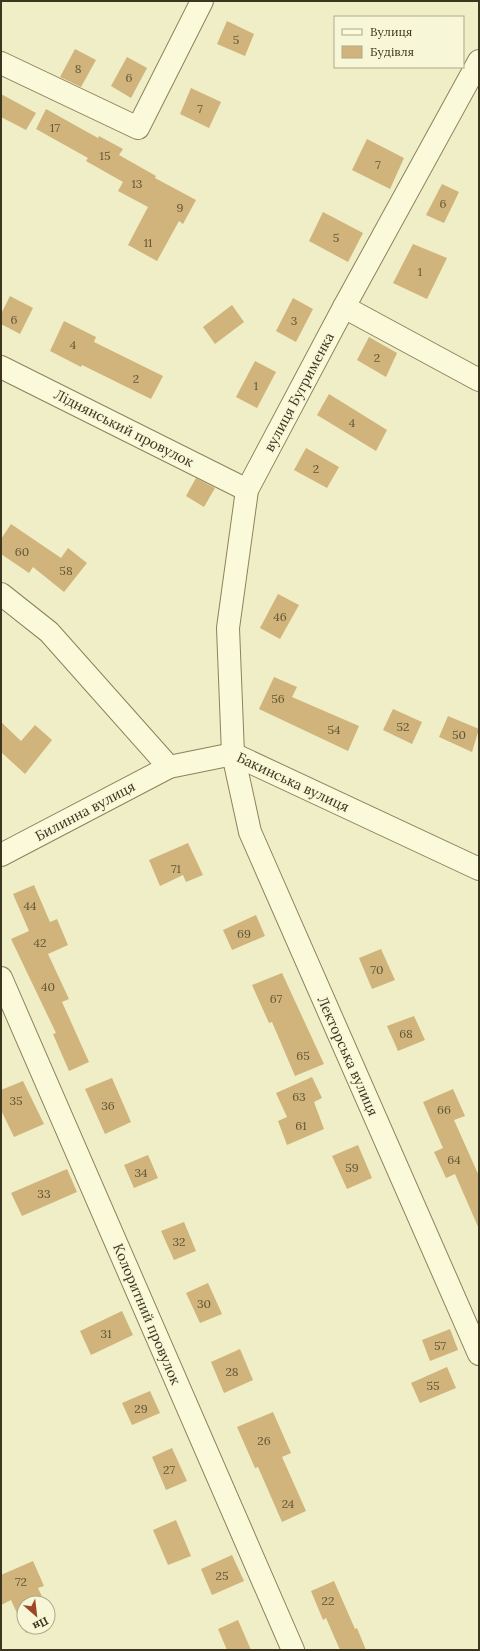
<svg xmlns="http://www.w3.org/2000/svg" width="480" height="1651" font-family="Lora,serif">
<rect width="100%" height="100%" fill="#f0eec6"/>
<g fill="#d0b47b">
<path d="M227 21 254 34 245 56 217 44Z"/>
<path d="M75 49 96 60 81 87 60 77Z"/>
<path d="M127 57 147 68 131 98 111 86Z"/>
<path d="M191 88 221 102 209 128 180 114Z"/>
<path d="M1 94 36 113 26 130 1 117Z"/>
<path d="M46 109 98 138 99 136 123 149 119 155 156 176 155 178 196 200 183 224 179 221 157 261 128 245 148 207 118 191 123 182 86 161 88 158 36 129Z"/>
<path d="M367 139 404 158 390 189 352 170Z"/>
<path d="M442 184 459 192 444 223 426 215Z"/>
<path d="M323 212 363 233 348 262 309 241Z"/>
<path d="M413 244 447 258 427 299 393 283Z"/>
<path d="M10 296 33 308 20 334 1 324V314Z"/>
<path d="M293 298 313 309 296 342 276 331Z"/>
<path d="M232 305 244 322 215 344 203 327Z"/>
<path d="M64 321 96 337 94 342 163 376 151 399 82 365 81 367 50 351Z"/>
<path d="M369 337 397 353 386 377 357 360Z"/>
<path d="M255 361 276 372 257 408 236 397Z"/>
<path d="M329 394 387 430 376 451 317 415Z"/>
<path d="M306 448 339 467 327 488 294 470Z"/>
<path d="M196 478 215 488 204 507 186 496Z"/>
<path d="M11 524 61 558 68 548 87 563 64 592 33 567 29 573 1 554V539Z"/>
<path d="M278 594 299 605 280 639 260 628Z"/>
<path d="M274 677 297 687 292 697 359 726 348 751 259 709Z"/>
<path d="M393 709 422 722 412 744 383 730Z"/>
<path d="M448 716 479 729 472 752 439 737Z"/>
<path d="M1 722 21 741 35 725 52 740 25 774 1 752Z"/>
<path d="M188 843 203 875 186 882 183 875 160 886 149 860Z"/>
<path d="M34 885 50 922 57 919 68 945 48 954 69 999 62 1002 89 1062 69 1071 53 1034 56 1033 11 939 29 931 13 894Z"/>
<path d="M256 915 265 936 232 950 223 930Z"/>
<path d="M381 949 395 980 372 989 359 958Z"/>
<path d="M282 973 324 1064 295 1076 272 1022 269 1023 252 985Z"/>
<path d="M414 1016 425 1040 398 1051 387 1026Z"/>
<path d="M312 1077 322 1098 314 1102 324 1129 287 1145 278 1121 287 1117 276 1093Z"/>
<path d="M112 1078 131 1122 105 1134 85 1089Z"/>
<path d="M23 1081 44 1124 14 1137 1 1110V1090Z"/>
<path d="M453 1089 465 1116 454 1120 479 1176V1229L455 1174 446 1178 434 1152 443 1148 423 1102Z"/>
<path d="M358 1145 372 1178 347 1189 332 1156Z"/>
<path d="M148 1155 158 1178 134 1188 124 1165Z"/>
<path d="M67 1169 77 1192 22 1216 11 1193Z"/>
<path d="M184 1222 196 1251 174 1260 161 1231Z"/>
<path d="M208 1283 222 1314 200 1323 186 1293Z"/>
<path d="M122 1311 133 1335 91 1355 80 1331Z"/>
<path d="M450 1329 458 1350 430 1361 422 1340Z"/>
<path d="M240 1349 253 1380 224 1393 211 1362Z"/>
<path d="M447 1367 456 1388 420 1403 411 1383Z"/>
<path d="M150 1391 160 1413 132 1425 122 1403Z"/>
<path d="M273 1412 291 1453 282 1457 306 1511 282 1522 258 1467 255 1468 237 1427Z"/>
<path d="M172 1448 187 1481 166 1490 152 1457Z"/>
<path d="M176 1520 191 1556 168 1565 153 1530Z"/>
<path d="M232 1555 244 1581 212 1595 201 1569Z"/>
<path d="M33 1561 44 1586 38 1588 45 1603H24V1627H40L26 1633 11 1600 1 1605V1575Z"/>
<path d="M334 1581 355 1629 357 1628 366 1650H340L326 1618 323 1620 311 1591Z"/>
<path d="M238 1620 251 1650H227L218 1629Z"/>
</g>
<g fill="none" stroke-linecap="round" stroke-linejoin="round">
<g stroke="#8d825b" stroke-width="24">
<g id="minor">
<path d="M479 61 344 307 247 490 228 628 233 754 250 832 479 1354"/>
<path d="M1 63 138 128 202 1"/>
<path d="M344 307 479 380"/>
<path d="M1 367 247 490"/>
<path d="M1 594 49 632 169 767 233 754 479 869"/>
<path d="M1 855 169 767"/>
<path d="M1 978 293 1650"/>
</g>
</g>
<use href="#minor" stroke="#faf9da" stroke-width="22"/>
</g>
<g text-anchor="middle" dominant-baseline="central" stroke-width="3" stroke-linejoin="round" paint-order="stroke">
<g font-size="12" fill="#615536">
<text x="236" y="39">5</text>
<text x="78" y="68">8</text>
<text x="129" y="77">6</text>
<text x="200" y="108">7</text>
<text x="55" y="127">17</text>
<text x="105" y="155">15</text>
<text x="378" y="164">7</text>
<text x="137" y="183">13</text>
<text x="443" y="203">6</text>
<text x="180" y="207">9</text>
<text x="336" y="237">5</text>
<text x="148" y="242">11</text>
<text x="420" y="271">1</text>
<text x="14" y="319">6</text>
<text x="294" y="320">3</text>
<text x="73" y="344">4</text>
<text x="377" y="357">2</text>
<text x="136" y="378">2</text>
<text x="256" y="385">1</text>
<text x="352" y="422">4</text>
<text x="316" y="468">2</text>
<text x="22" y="551">60</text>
<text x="66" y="570">58</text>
<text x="280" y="616">46</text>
<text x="278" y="698">56</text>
<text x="403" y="726">52</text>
<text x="334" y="729">54</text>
<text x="459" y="734">50</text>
<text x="176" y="868">71</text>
<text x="30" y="905">44</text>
<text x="244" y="933">69</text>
<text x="40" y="942">42</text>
<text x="377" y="969">70</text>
<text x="48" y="986">40</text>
<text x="276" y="998">67</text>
<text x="406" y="1033">68</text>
<text x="303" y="1055">65</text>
<text x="299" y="1096">63</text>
<text x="16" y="1100">35</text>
<text x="108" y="1105">36</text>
<text x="444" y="1109">66</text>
<text x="301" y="1125">61</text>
<text x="454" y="1159">64</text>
<text x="352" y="1167">59</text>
<text x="141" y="1172">34</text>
<text x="44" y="1193">33</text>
<text x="179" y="1241">32</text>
<text x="204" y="1303">30</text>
<text x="106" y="1333">31</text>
<text x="440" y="1345">57</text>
<text x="232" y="1371">28</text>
<text x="433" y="1385">55</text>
<text x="141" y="1408">29</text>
<text x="264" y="1440">26</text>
<text x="169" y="1469">27</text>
<text x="288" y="1503">24</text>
<text x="222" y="1575">25</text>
<text x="21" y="1581">72</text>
<text x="328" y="1600">22</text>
</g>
<g font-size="14" fill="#3c351f" stroke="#f7f6d6">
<text transform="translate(299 392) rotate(-62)">вулиця Бугрименка</text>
<text transform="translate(124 428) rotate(27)">Ліднянський провулок</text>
<text transform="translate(293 782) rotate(25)">Бакинська вулиця</text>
<text transform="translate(85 811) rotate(-28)">Билинна вулиця</text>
<text transform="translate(348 1056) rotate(66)">Лекторська вулиця</text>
<text transform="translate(147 1314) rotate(67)">Колоритний провулок</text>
</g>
</g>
<rect width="480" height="1651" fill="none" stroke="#3c351f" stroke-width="4"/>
<rect x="334" y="16" width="130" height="52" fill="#f7f6d6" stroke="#aca98d"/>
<rect x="342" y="29" width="20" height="6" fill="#faf9da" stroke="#aca98d"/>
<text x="370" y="36" font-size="12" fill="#3c351f">Вулиця</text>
<rect x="342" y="46" width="20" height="12" fill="#d0b47b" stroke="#aca98d"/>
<text x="370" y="56" font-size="12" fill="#3c351f">Будівля</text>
<g transform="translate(36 1615) rotate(152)"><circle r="19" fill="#f7f6d6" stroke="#aca98d"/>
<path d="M0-3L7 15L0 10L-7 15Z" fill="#9e4628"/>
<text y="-6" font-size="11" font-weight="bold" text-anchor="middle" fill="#3c351f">Пн</text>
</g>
</svg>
